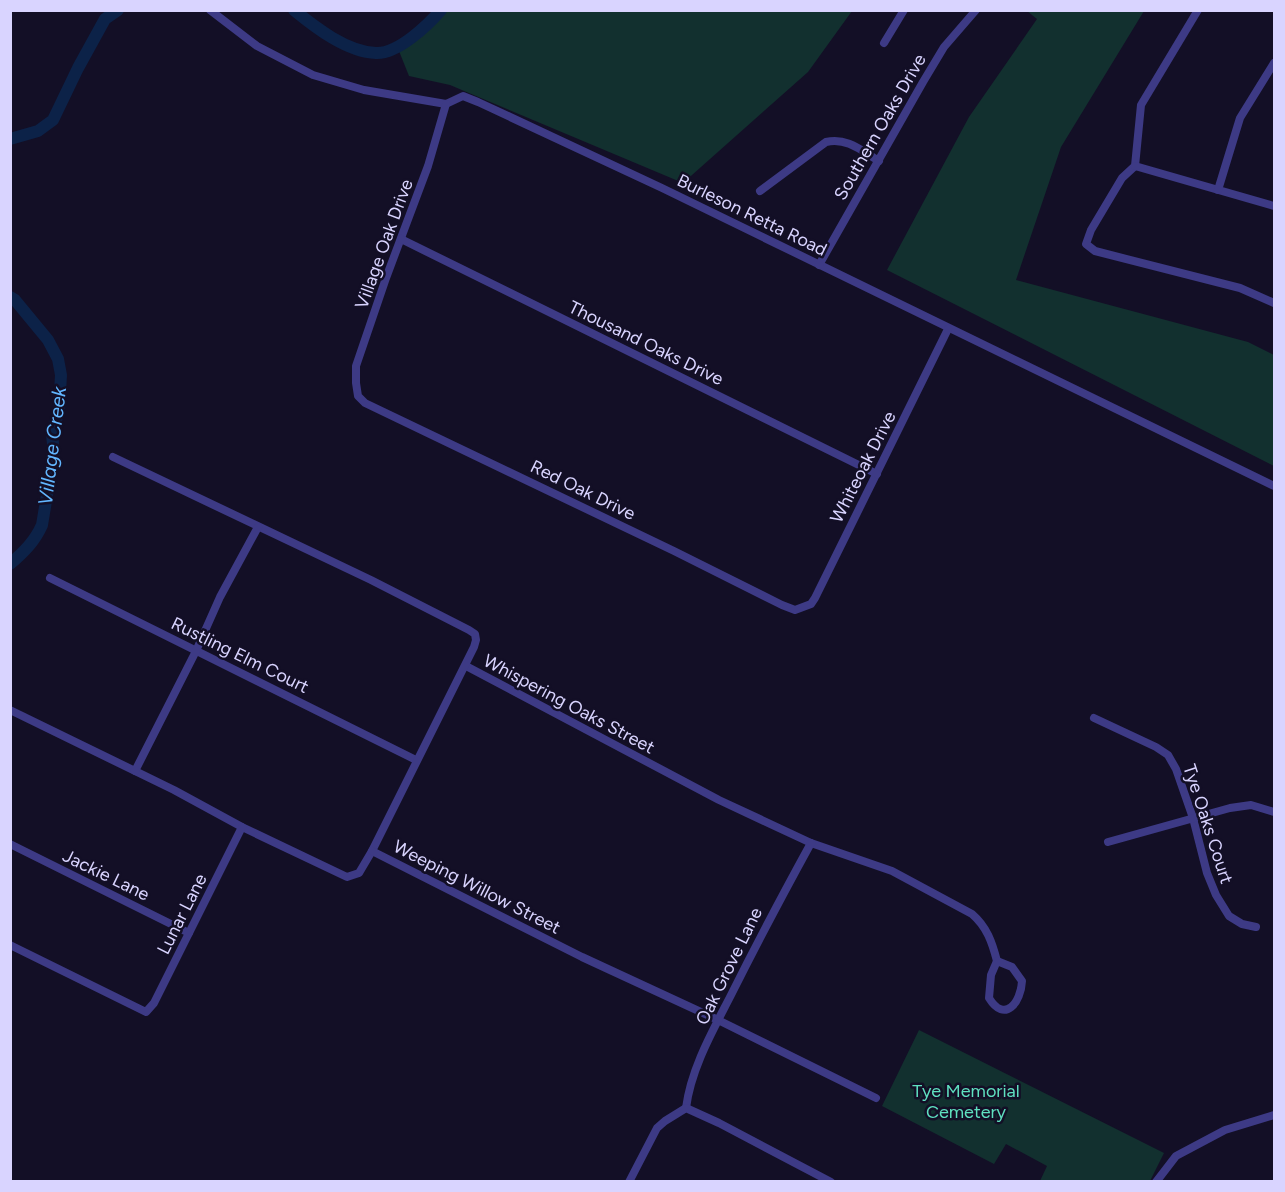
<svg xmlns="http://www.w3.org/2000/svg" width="1285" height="1192" font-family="Figtree,sans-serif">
<rect width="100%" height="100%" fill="#130f26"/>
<g fill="#12302f">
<path d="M441 11V10L852 11 808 72 683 183 450 85 409 76 397 46 424 29Z"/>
<path d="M1027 11H1144L1061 147 1016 280 1248 342 1274 355V466L887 270 969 117 1037 19Z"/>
<path d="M919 1030 1164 1153 1150 1181H1040L1047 1166 1006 1144 994 1164 882 1106Z"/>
</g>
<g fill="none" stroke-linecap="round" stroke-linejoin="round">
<g stroke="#0c2248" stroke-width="12">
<path d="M294 10C316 28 347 52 376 53 398 54 428 25 441 10"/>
<path d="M10 139 38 131 53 120 78 68 105 19 118 10"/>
<path d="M10 297 15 300 48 340 58 359 61 375 59 410 52 434 54 453 42 525C35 541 24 552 10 564"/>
</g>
<g stroke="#3d3a85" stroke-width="8">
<path d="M210 10 257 46 313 75 364 90 446 104 463 96 478 102 662 188 1274 486"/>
<path d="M1198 10 1141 105 1135 166 1122 178 1091 230 1086 244 1095 251 1240 288 1274 303"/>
<path d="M884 43 904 10"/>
<path d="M446 104 428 166 386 278 356 366V383L358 396 365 403 674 551 782 605 795 610 811 604 815 598 948 329"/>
<path d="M1135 166 1274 206"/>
<path d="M1218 190 1240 118 1274 63"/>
<path d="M760 191 826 142C847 137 862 151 879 161"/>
<path d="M401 239 877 474"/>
<path d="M819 265 923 82 944 47 976 10"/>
<path d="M50 578 416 760"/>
<path d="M466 666 719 800 811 843 892 871 972 914C987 927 992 942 997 961"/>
<path d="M10 710 174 790 242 827 347 877 359 873 372 851 474 647 476 640 475 634 469 630 371 580 113 457"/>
<path d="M1094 718 1156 747 1168 755 1176 769 1193 818 1207 873 1216 895 1229 916 1242 924 1256 927"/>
<path d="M135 771 196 651 220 597 258 527"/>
<path d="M1108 842 1230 808 1251 805 1274 812"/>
<path d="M10 844 189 933"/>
<path d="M372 851 582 957 718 1020 876 1098"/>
<path d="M10 945 146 1012 154 1003 242 827"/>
<path d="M997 961 1012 967 1022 981C1021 1002 1005 1024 989 998L991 975Z"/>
<path d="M686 1108C691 1069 712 1032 730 997 756 945 783 894 811 843"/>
<path d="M629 1182 657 1128 665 1121 686 1108 719 1123 831 1182"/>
<path d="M1156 1182 1176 1156 1225 1130 1274 1115"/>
</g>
</g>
<g text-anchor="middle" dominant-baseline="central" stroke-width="5" stroke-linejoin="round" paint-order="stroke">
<g font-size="18" fill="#d9d4ff" stroke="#130f26">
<text transform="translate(880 127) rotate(-60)">Southern Oaks Drive</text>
<text transform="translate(752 215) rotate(26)">Burleson Retta Road</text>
<text transform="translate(384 244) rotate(-70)">Village Oak Drive</text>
<text transform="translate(646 343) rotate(26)">Thousand Oaks Drive</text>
<text transform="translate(863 467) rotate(-63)">Whiteoak Drive</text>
<text transform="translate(583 490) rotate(26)">Red Oak Drive</text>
<text transform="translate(240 655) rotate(26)">Rustling Elm Court</text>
<text transform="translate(569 704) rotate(28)">Whispering Oaks Street</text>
<text transform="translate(1208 824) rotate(72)">Tye Oaks Court</text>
<text transform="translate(106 875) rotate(26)">Jackie Lane</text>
<text transform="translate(477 887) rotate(27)">Weeping Willow Street</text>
<text transform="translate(182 914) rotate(-63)">Lunar Lane</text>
<text transform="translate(729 966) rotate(-64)">Oak Grove Lane</text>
</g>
<g font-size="18" fill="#5fe0c0" stroke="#130f26">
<text x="966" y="1091">Tye Memorial<tspan x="966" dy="21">Cemetery</tspan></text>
</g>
<g font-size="20" font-style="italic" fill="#62b6ff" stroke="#130f26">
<text transform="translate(52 446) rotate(-83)">Village Creek</text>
</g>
</g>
<rect width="1285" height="1192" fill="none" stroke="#d9d4ff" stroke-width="24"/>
</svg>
